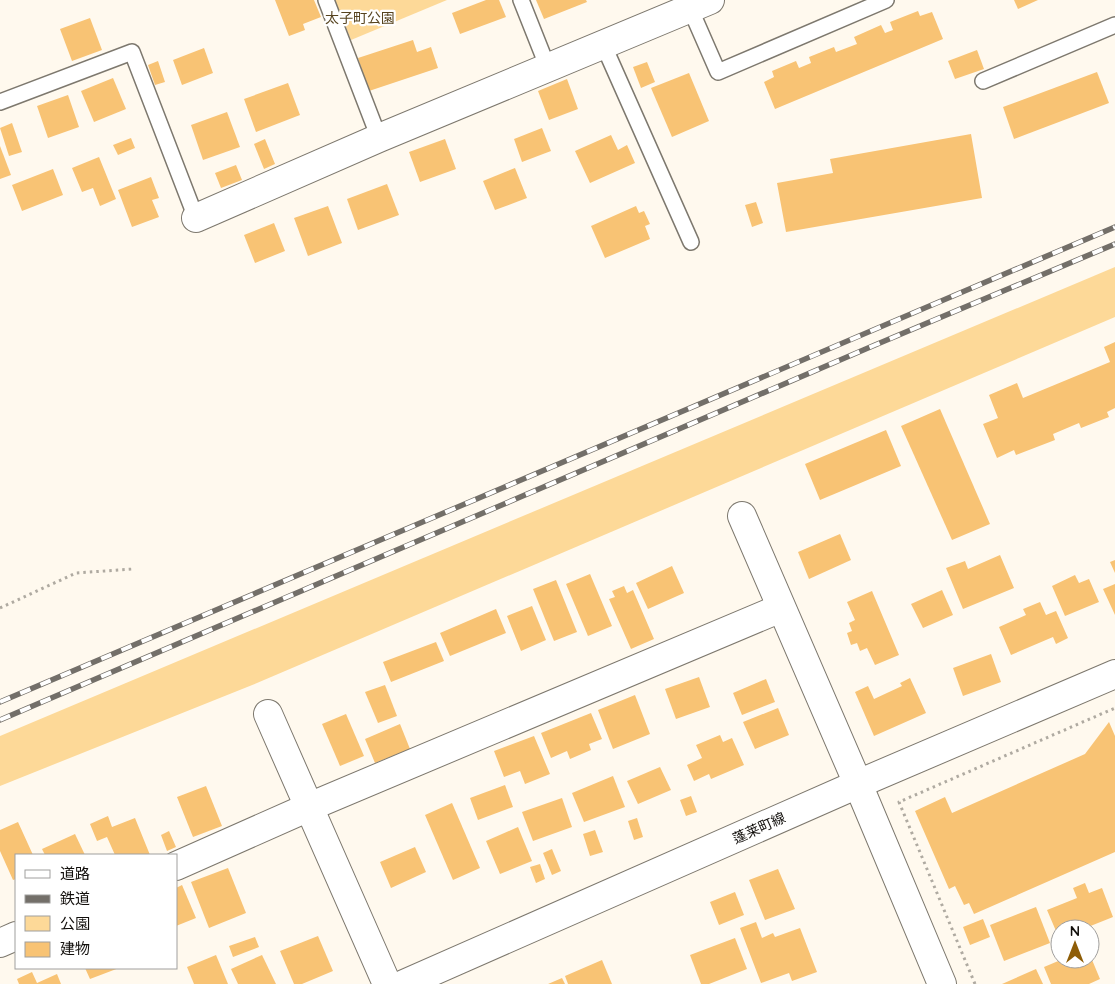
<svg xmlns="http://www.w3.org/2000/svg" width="1115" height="984" font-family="Quicksand,'Noto Sans JP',sans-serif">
<rect width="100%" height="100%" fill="#fff9ee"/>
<g fill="#fdd998">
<path d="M335 0H447L351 40Z"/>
<path d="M1115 267V317L257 683 0 786V736Z"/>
</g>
<g fill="#f8c374">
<path d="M275 0H314L321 17 303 24 305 30 289 36Z"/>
<path d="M486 0H499L506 17 460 34 452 13Z"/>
<path d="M536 0H586L587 2 544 19Z"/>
<path d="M1014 0H1038L1018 9Z"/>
<path d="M918 11 920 16 932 12 943 39 775 109 764 82 774 77 772 71 796 61 799 68 811 63 809 57 834 47 836 52 857 44 854 37 881 25 885 33 893 30 890 22Z"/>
<path d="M90 18 102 50 72 61 60 29Z"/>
<path d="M413 40 417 52 431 47 438 68 369 91 358 58Z"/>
<path d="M204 48 213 73 182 85 173 60Z"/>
<path d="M977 50 984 69 955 79 948 61Z"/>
<path d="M158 61 165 82 155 85 148 65Z"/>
<path d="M647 62 655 82 641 88 633 67Z"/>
<path d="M1097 72 1109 103 1014 139 1003 107Z"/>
<path d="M689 73 709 121 672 137 651 88Z"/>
<path d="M113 78 126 109 94 122 81 91Z"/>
<path d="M567 79 578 109 549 120 538 91Z"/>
<path d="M288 83 300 115 256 132 244 99Z"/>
<path d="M68 95 79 127 48 138 37 106Z"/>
<path d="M227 112 240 147 203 160 191 125Z"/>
<path d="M12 123 22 152 9 156 0 128Z"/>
<path d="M542 128 551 151 522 162 514 139Z"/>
<path d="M971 134 982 198 786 232 777 183 833 173 830 159Z"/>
<path d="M611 135 618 150 627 145 635 163 590 183 575 151Z"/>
<path d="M131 138 135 148 118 155 113 145Z"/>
<path d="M265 139 275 164 264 169 254 144Z"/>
<path d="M445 139 456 169 420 182 409 152Z"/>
<path d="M0 146 11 175 0 179Z"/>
<path d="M99 157 116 199 100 206 93 188 82 192 72 168Z"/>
<path d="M236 165 242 180 221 188 215 173Z"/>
<path d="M515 168 527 198 495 210 483 181Z"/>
<path d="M53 169 63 195 22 211 12 185Z"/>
<path d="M151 177 159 198 152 200 159 217 132 227 118 190Z"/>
<path d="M387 184 399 215 358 230 347 199Z"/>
<path d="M756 202 763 223 752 227 745 205Z"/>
<path d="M328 206 342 243 308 256 294 218Z"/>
<path d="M636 206 639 213 644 211 650 224 645 226 650 239 605 258 591 226Z"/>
<path d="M274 223 285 251 255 263 244 235Z"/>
<path d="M1115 342V408L1107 412 1109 417 1081 428 1079 423 1053 434 1055 440 1016 455 1014 450 997 458 983 424 998 418 989 395 1017 383 1023 398 1110 362 1104 347Z"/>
<path d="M940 409 990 524 952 540 901 426Z"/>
<path d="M886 430 901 466 820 500 805 464Z"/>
<path d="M840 534 851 560 809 579 798 552Z"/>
<path d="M1000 555 1014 588 963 609 946 568 965 561 968 569Z"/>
<path d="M1115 560V573L1110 562Z"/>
<path d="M672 566 684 593 648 609 636 583Z"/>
<path d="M590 574 612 626 588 636 566 584Z"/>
<path d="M1075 575 1079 583 1089 579 1099 602 1065 616 1052 586Z"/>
<path d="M556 580 577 632 554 641 533 589Z"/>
<path d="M1115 584V615L1103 589Z"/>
<path d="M624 586 627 593 633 590 654 639 631 649 609 599 615 597 612 591Z"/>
<path d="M942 590 953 615 923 628 911 604Z"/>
<path d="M872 591 899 655 875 665 867 648 860 651 857 643 851 645 847 633 852 631 849 623 855 620 847 602Z"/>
<path d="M1040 602 1046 615 1056 611 1068 638 1056 644 1053 637 1011 655 999 627 1026 615 1023 609Z"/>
<path d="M532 606 546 640 521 651 507 616Z"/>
<path d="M496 609 506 633 450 656 440 633Z"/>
<path d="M436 642 444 661 391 682 383 662Z"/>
<path d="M991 654 1001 682 963 696 953 668Z"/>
<path d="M699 677 710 707 676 719 665 689Z"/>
<path d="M910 678 926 713 874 736 855 692 868 686 874 699 902 686 900 683Z"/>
<path d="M766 679 775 702 742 715 733 693Z"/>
<path d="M385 685 397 716 378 723 365 692Z"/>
<path d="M635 695 650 734 613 749 598 710Z"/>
<path d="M778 708 789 735 755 749 743 722Z"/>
<path d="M591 713 602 739 589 744 591 750 570 759 567 751 551 758 541 733Z"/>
<path d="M346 714 364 756 340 766 322 724Z"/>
<path d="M1109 722 1115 736V852L974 914 969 903 964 905 955 886 949 889 915 811 945 797 952 813 1085 754Z"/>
<path d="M400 724 410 749 375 763 365 739Z"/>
<path d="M720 735 723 742 732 738 744 765 711 779 709 774 694 781 687 765 702 758 696 745Z"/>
<path d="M534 736 550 774 525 784 520 771 504 777 494 751Z"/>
<path d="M660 767 671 790 638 804 627 781Z"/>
<path d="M613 776 625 807 584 822 572 793Z"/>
<path d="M505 785 513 807 478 820 470 798Z"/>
<path d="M206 786 222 826 193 837 177 797Z"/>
<path d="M691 796 697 812 686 816 680 800Z"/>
<path d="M562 798 572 827 533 841 522 812Z"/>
<path d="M452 803 480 868 453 880 425 815Z"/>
<path d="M108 816 112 827 135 818 150 855H115L107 837 97 841 90 824Z"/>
<path d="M637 818 643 837 634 840 628 821Z"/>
<path d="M18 822 33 855H16V879L13 880 0 851V830Z"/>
<path d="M518 827 532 861 500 874 486 841Z"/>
<path d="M595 830 603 852 590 856 583 834Z"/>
<path d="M169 831 176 847 167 851 161 835Z"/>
<path d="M75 834 85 855H45L42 849Z"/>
<path d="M415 847 426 872 391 888 380 862Z"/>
<path d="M552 849 561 871 552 875 543 853Z"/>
<path d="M540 864 545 879 536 883 530 867Z"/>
<path d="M228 868 246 913 209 928 191 882Z"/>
<path d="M778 869 795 909 765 920 749 880Z"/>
<path d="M1085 883 1089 893 1102 888 1113 917 1083 929H1060V938H1059L1047 910 1077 898 1073 888Z"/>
<path d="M182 885 196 918 176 926V888Z"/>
<path d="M735 892 744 915 719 925 710 902Z"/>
<path d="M1036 907 1050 943 1004 961 990 925Z"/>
<path d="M983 919 990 937 970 945 963 927Z"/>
<path d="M756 922 762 938 773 933 775 937 800 928 817 972 792 981 789 973 761 983 740 928Z"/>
<path d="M318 936 333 971 302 984H294L280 951Z"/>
<path d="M255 937 259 947 233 957 229 946Z"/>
<path d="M735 938 747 969 709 984H701L690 955Z"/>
<path d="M216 955 228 984H194L187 967Z"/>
<path d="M262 955 276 984H238L231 969Z"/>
<path d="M1090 955 1100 979 1089 984H1051L1044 967 1063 959H1090Z"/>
<path d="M602 960 612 984H568L565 976Z"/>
<path d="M85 968H119L90 979Z"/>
<path d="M1036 969 1043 984H1002Z"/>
<path d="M32 972 37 983 57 974 61 984H19L17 979Z"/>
<path d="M562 978 565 984H548Z"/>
</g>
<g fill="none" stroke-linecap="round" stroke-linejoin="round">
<g stroke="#7d786e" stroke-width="18">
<g id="service">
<path d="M326 0 379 138"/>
<path d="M521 0 548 68"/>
<path d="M690 8 718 72 886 0"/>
<path d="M603 44 691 242"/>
<path d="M983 81 1115 25"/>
<path d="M0 102 132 52 196 218"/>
</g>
</g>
<g stroke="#7d786e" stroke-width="30">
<g id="minor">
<path d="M196 218 379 138 710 0"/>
<path d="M176 866 309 807 781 608"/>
<path d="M0 943 16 936"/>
</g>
</g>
<g stroke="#7d786e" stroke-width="30">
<g id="tertiary">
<path d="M742 516 858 784 942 984"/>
<path d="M268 714 387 984"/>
<path d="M404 984 858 784 1115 674"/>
</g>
</g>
<g stroke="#afaaa1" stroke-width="3" stroke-dasharray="2.5 4" stroke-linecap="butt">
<path d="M0 608 76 573 133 569"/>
<path d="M975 984 899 802 1115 708"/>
</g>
<use href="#service" stroke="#fff" stroke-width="15"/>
<use href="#minor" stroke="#fff" stroke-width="28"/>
<use href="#tertiary" stroke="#fff" stroke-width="28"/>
<g stroke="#736f69" stroke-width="5.5">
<g id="rail">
<path d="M0 702 1115 227"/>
<path d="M0 720 875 345 1115 244"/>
</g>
</g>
<use href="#rail" stroke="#fff" stroke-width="4" stroke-dasharray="11" stroke-linecap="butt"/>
</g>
<g text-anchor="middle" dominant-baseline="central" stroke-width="4.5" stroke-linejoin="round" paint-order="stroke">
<g font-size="14" fill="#56431f" stroke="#fff">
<text x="360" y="18">太子町公園</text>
</g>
<g font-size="14" fill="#120f0c" stroke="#fff">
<text transform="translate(759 828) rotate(-24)">蓬莱町線</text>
</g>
</g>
<rect x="15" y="854" width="162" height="115" fill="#ffffff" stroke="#a09f9e"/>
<rect x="25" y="870" width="25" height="8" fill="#ffffff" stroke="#a09f9e"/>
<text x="60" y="879" font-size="15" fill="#120f0c">道路</text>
<rect x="25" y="895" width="25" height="8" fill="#736f69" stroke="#a09f9e"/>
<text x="60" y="904" font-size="15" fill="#120f0c">鉄道</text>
<rect x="25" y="916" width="25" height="15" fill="#fdd998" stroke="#a09f9e"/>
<text x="60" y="929" font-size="15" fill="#120f0c">公園</text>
<rect x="25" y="942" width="25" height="15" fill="#f8c374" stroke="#a09f9e"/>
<text x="60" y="954" font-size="15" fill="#120f0c">建物</text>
<g transform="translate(1075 944)"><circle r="24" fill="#ffffff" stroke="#a09f9e"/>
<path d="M0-4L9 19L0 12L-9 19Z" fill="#8e5d07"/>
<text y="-8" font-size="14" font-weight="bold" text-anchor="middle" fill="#120f0c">N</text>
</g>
</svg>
